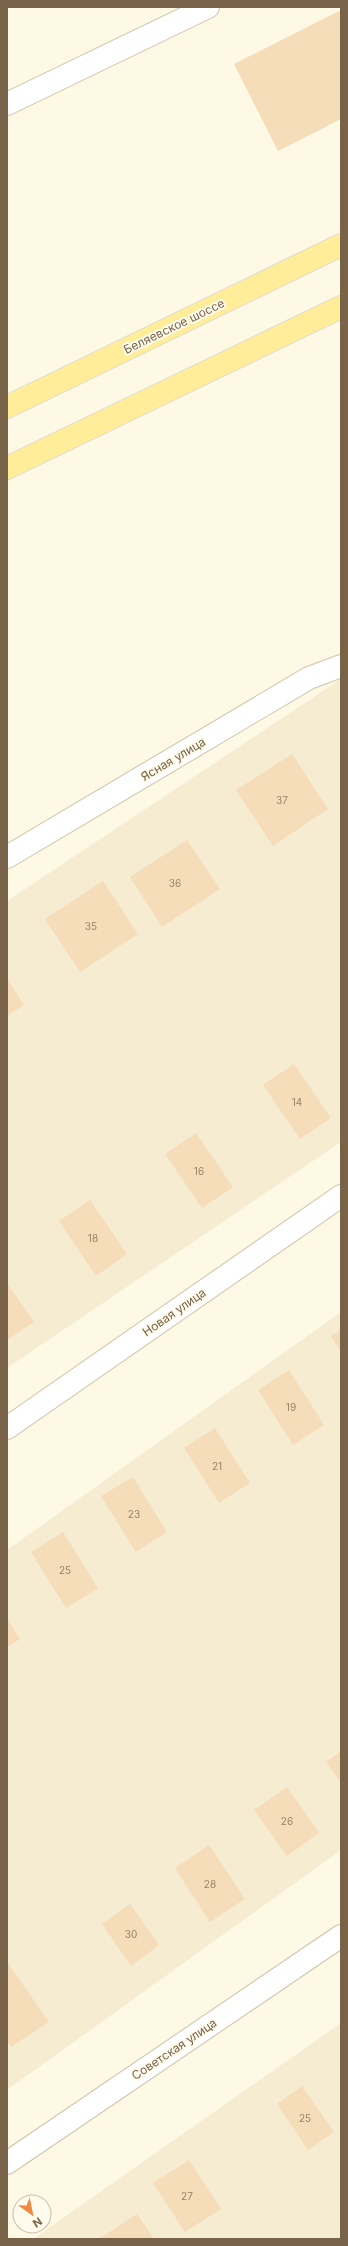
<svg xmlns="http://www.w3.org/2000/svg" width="348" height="2246" font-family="Inter,sans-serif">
<rect width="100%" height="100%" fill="#fef9e5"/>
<g fill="#f6ecd2">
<path d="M341 679V1142L7 1368V901Z"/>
<path d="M341 1312V1850L7 2090V1550Z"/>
<path d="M341 2023V2239H33Z"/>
</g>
<g fill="#f5ddba">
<path d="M341 10V119L278 151 234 64Z"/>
<path d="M292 754 328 809 273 846 236 790Z"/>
<path d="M187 840 220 889 162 927 130 877Z"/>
<path d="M103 881 138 934 80 972 45 919Z"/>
<path d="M7 978 24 1005 7 1016Z"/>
<path d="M294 1064 331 1118 300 1139 263 1085Z"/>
<path d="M196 1133 233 1187 202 1208 165 1154Z"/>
<path d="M90 1200 127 1254 96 1276 59 1221Z"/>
<path d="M7 1283 34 1322 7 1340Z"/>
<path d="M341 1330V1352L331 1336Z"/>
<path d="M289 1370 324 1425 293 1445 258 1390Z"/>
<path d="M215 1428 250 1483 219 1503 184 1448Z"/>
<path d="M133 1477 167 1532 136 1552 101 1496Z"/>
<path d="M63 1532 98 1588 66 1608 31 1552Z"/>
<path d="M7 1618 20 1639 7 1647Z"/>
<path d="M341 1751V1783L326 1762Z"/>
<path d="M287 1787 319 1833 287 1856 254 1810Z"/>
<path d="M209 1845 245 1899 210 1922 175 1868Z"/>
<path d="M130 1904 159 1945 131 1966 102 1924Z"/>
<path d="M7 1962 49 2022 11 2047 7 2041Z"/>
<path d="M302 2086 334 2132 308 2150 277 2104Z"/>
<path d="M189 2160 221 2209 185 2232 153 2183Z"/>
<path d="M137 2214 154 2239H99Z"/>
</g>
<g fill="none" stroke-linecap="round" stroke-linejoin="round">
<g stroke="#d0c2aa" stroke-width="24">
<g id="minor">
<path d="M7 104 208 7"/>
<path d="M7 857 309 678 341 666"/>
<path d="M7 1428 341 1196"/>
<path d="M7 2163 341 1936"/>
</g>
</g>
<g stroke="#dfdad3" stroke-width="24">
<g id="major">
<path d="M7 407 341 245"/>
<path d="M7 468 341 307"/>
</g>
</g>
<use href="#minor" stroke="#fff" stroke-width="22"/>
<use href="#major" stroke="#ffed9a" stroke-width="22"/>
</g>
<g text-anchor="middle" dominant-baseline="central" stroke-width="4" stroke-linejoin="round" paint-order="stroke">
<g font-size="10" fill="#978264">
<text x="282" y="800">37</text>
<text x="175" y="883">36</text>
<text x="91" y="926">35</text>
<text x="297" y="1102">14</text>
<text x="199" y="1171">16</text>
<text x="93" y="1238">18</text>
<text x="291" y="1407">19</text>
<text x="217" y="1466">21</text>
<text x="134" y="1514">23</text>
<text x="65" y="1570">25</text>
<text x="287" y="1821">26</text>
<text x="210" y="1884">28</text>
<text x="131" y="1934">30</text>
<text x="305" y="2118">25</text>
<text x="187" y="2196">27</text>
</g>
<g font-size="12" fill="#786348" stroke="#fffbec">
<text transform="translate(174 326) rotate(-26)">Беляевское шоссе</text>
<text transform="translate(173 759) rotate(-31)">Ясная улица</text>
<text transform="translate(174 1312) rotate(-35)">Новая улица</text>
<text transform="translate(174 2049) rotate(-34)">Советская улица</text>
</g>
</g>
<rect width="348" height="2246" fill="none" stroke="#786348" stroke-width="16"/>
<g transform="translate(32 2214) rotate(147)"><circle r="19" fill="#fffbec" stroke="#c9beaa"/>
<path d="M0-3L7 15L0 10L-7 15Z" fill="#ef8a42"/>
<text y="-6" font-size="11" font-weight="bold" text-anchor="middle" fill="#786348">N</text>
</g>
</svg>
